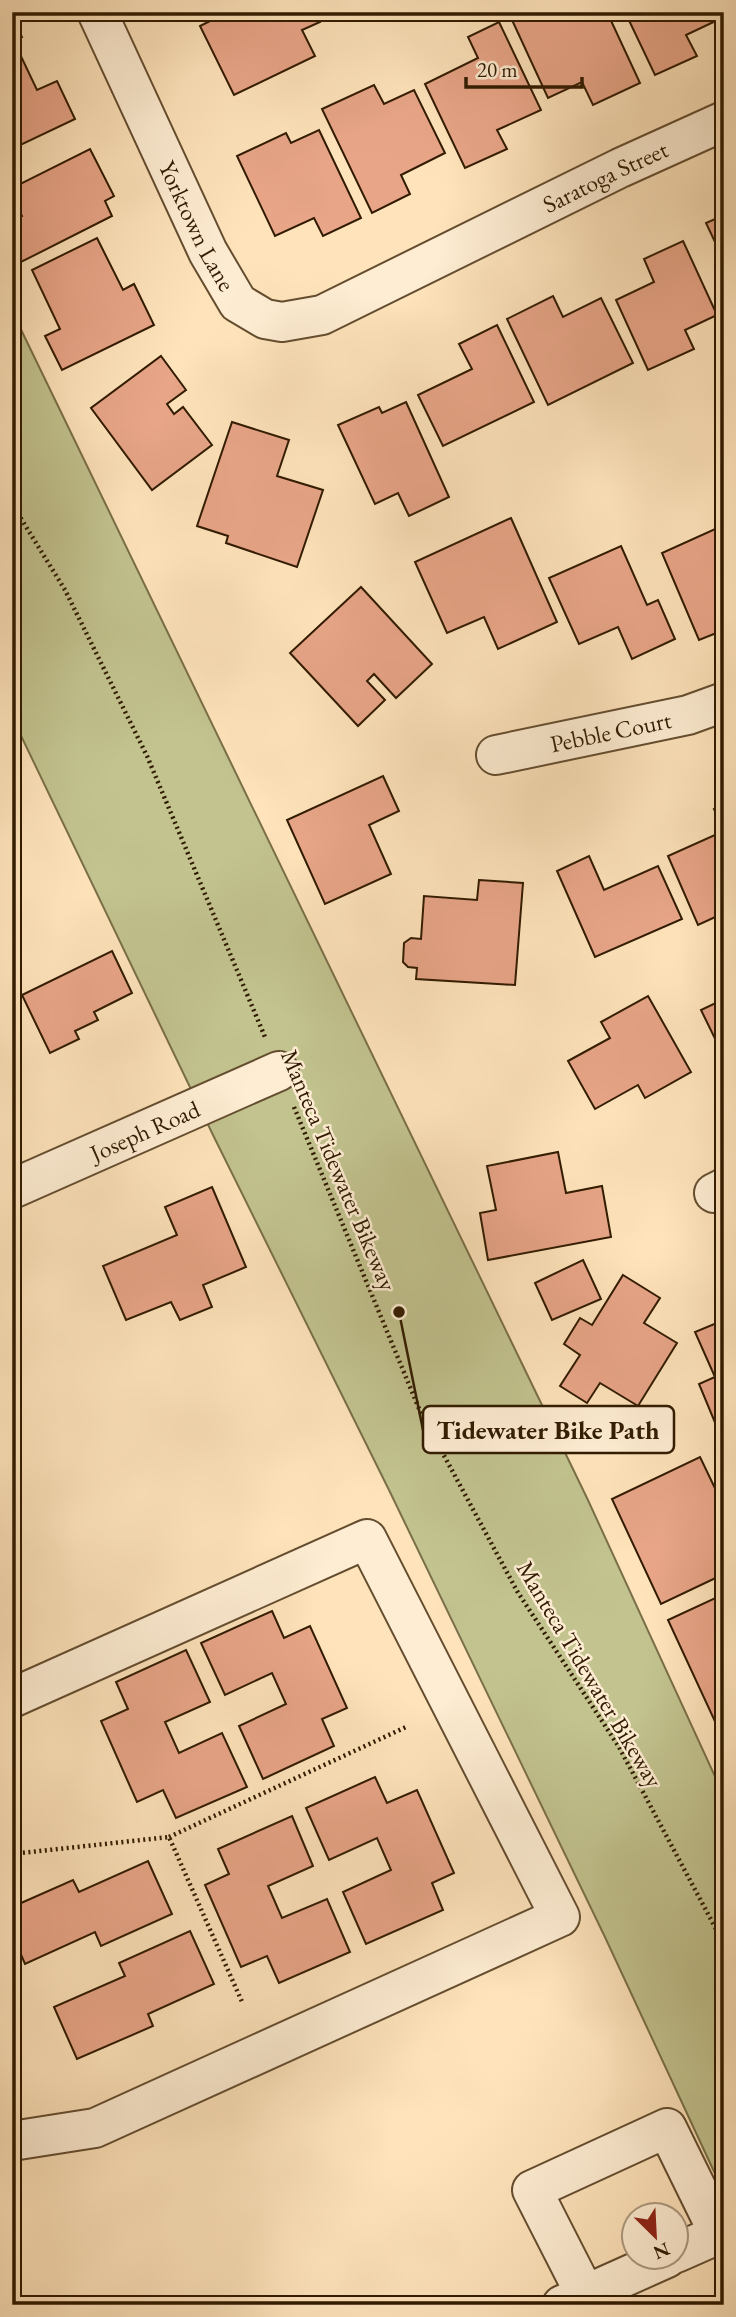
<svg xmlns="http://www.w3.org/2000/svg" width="736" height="2317" font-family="'EB Garamond',serif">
<rect width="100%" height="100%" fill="#fee3bb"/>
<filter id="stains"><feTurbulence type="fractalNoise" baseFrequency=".00286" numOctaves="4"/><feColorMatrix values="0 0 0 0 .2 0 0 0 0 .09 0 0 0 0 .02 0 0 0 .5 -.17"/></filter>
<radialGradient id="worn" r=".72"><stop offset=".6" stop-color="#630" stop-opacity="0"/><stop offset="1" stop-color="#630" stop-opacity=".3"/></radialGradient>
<path fill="#c2c38f" stroke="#7a6f48" stroke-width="2" d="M12 311 587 1498 724 1796V2193L604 1935 389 1490 213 1135 12 717Z"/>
<g fill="#e8a588" stroke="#311b00" stroke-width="2">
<path d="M228 12H315L320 22 302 30 315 56 234 95 200 26Z"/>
<path d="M529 12H607L640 83 593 105 582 82 548 98 512 20Z"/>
<path d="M625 12H724V17L686 35 697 56 655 75Z"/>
<path d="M12 18 22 37 12 42Z"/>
<path d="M499 22 541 110 497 130 507 149 465 168 425 84 478 58 468 37Z"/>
<path d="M18 50 37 90 57 81 75 119 12 149V53Z"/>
<path d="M374 85 384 104 414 90 445 153 401 175 410 194 372 213 322 109Z"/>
<path d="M319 130 361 218 323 236 314 218 275 236 237 156 286 133 291 143Z"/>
<path d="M90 149 114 196 105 201 112 216 19 263 12 250V222L22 216 12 195V188Z"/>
<path d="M724 215V261L706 223Z"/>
<path d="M97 238 123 290 134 284 154 325 62 370 45 336 60 329 32 270Z"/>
<path d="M683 241 717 315 685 330 694 349 648 370 616 300 654 282 644 259Z"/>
<path d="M553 296 563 317 601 298 633 363 548 405 507 319Z"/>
<path d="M497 325 534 402 443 446 418 395 472 369 459 344Z"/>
<path d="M161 356 186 390 167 404 174 414 183 407 212 445 152 490 91 408Z"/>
<path d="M406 402 449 497 409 516 398 493 375 504 338 425 379 407 382 413Z"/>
<path d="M232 422 289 440 277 476 323 490 297 567 226 543 228 536 197 526Z"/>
<path d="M511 518 557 622 498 649 484 617 447 633 415 562Z"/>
<path d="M724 525V584L721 585 724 590V630L699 640 662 553Z"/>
<path d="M621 546 647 605 658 600 675 639 632 659 618 627 579 644 549 578Z"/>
<path d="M361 587 432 664 396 698 374 674 367 681 385 700 358 726 290 653Z"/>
<path d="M383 776 399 811 369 825 391 874 325 904 287 820Z"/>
<path d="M724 805V913L698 925 668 856 724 831 714 809Z"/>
<path d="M589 856 604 890 658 866 682 919 595 957 557 871Z"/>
<path d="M479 880 523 883 515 985 416 979 417 968 408 967 403 962 404 943 411 938 421 939 424 896 477 900Z"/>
<path d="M112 951 132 993 94 1012 98 1020 75 1031 79 1039 50 1053 22 995Z"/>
<path d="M648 996 691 1072 645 1098 638 1085 595 1109 568 1061 610 1038 601 1022Z"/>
<path d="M724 999V1057L701 1010Z"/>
<path d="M558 1152 566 1193 602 1186 611 1237 488 1260 480 1213 496 1210 487 1166Z"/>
<path d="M212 1187 246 1267 203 1285 212 1307 180 1320 171 1302 126 1320 103 1266 177 1235 165 1207Z"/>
<path d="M583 1260 601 1299 552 1320 535 1283Z"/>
<path d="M623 1275 660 1298 644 1323 677 1343 638 1406 600 1383 587 1403 560 1386 580 1355 564 1344 580 1318 592 1325Z"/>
<path d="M724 1320V1422L716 1425 699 1384 715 1377 695 1332Z"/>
<path d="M700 1457 724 1507V1574L661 1604 612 1499Z"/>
<path d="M724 1594V1725L718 1728 668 1620Z"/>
<path d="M272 1611 284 1638 310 1626 347 1708 322 1719 334 1746 263 1779 239 1726 286 1704 272 1673 225 1695 201 1643Z"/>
<path d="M186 1650 210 1702 165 1722 179 1753 222 1733 247 1787 176 1818 163 1790 137 1802 101 1721 128 1709 116 1682Z"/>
<path d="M375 1777 387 1803 417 1790 454 1873 432 1883 443 1910 366 1944 343 1892 391 1870 377 1838 329 1860 306 1808Z"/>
<path d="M292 1816 313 1866 268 1886 282 1918 327 1899 350 1952 279 1983 267 1956 241 1967 205 1885 229 1874 218 1849Z"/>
<path d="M148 1861 172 1914 101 1946 95 1932 25 1964 19 1950 12 1954V1907L73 1880 79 1892Z"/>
<path d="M190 1931 214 1984 148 2014 153 2026 77 2059 54 2007 125 1976 119 1963Z"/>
</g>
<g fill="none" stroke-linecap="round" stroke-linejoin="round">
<g stroke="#644d2f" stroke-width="42">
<g id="minor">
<path id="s1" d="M97 12 208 252 238 303 265 319 282 322 322 315 620 168 724 121"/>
<path id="s2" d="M496 755 688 715 724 702"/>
<path id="s3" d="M12 1189 279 1071"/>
<path d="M714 1193 724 1188"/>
<path d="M12 1698 367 1539 560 1917 95 2128 12 2141"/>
<path d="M585 2294 532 2190 667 2128 719 2234 676 2253"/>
<path d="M562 2305 667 2258"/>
</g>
</g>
<g stroke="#311b00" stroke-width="4.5" stroke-dasharray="2 3.5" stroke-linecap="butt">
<path d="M12 504 65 590 147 756 265 1037"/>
<path d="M294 1107 420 1411 517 1591 619 1747 724 1944"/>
<path d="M169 1837 406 1727"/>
<path d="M12 1854 169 1837 243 2004"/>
</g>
<use href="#minor" stroke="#feedd3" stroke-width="38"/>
</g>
<g text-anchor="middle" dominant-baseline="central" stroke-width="5" stroke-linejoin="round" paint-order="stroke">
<g font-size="24" fill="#311b00" stroke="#feedd3">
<text stroke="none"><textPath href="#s1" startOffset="728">Saratoga Street</textPath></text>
<text stroke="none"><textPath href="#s1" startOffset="236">Yorktown Lane</textPath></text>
<text stroke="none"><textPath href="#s2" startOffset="117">Pebble Court</textPath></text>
<text stroke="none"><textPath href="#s3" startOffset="145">Joseph Road</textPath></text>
<text transform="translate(339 1170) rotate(67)">Manteca Tidewater Bikeway</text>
<text transform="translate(590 1674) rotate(59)">Manteca Tidewater Bikeway</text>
</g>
</g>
<path fill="none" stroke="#311b00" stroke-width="2.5" d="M399 1312L423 1430"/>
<circle fill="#311b00" stroke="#feedd3" stroke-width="2.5" cx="399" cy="1312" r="7"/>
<rect fill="#feedd3" stroke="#311b00" stroke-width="2.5" x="423" y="1406" width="251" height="47" rx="7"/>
<g font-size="26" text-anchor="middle" font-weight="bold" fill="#311b00">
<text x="548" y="1439">Tidewater Bike Path</text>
</g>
<rect width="736" height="2317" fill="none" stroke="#fee3bb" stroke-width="42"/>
<rect x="14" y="14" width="708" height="2289" fill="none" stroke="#311b00" stroke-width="3.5"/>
<rect x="21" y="21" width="694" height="2275" fill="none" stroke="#311b00" stroke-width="2"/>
<g transform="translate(655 2236) rotate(156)"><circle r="33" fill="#feedd3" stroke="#ac997f" stroke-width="2"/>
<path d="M0-5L12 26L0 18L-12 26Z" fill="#8f2418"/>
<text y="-10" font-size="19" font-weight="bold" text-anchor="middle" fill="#311b00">N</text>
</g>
<path d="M466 77v10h116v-10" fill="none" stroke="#311b00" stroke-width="3.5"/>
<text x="477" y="77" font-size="21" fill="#311b00" stroke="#feedd3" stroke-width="5" paint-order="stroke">20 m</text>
<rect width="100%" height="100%" filter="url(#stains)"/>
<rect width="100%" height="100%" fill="url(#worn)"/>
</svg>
